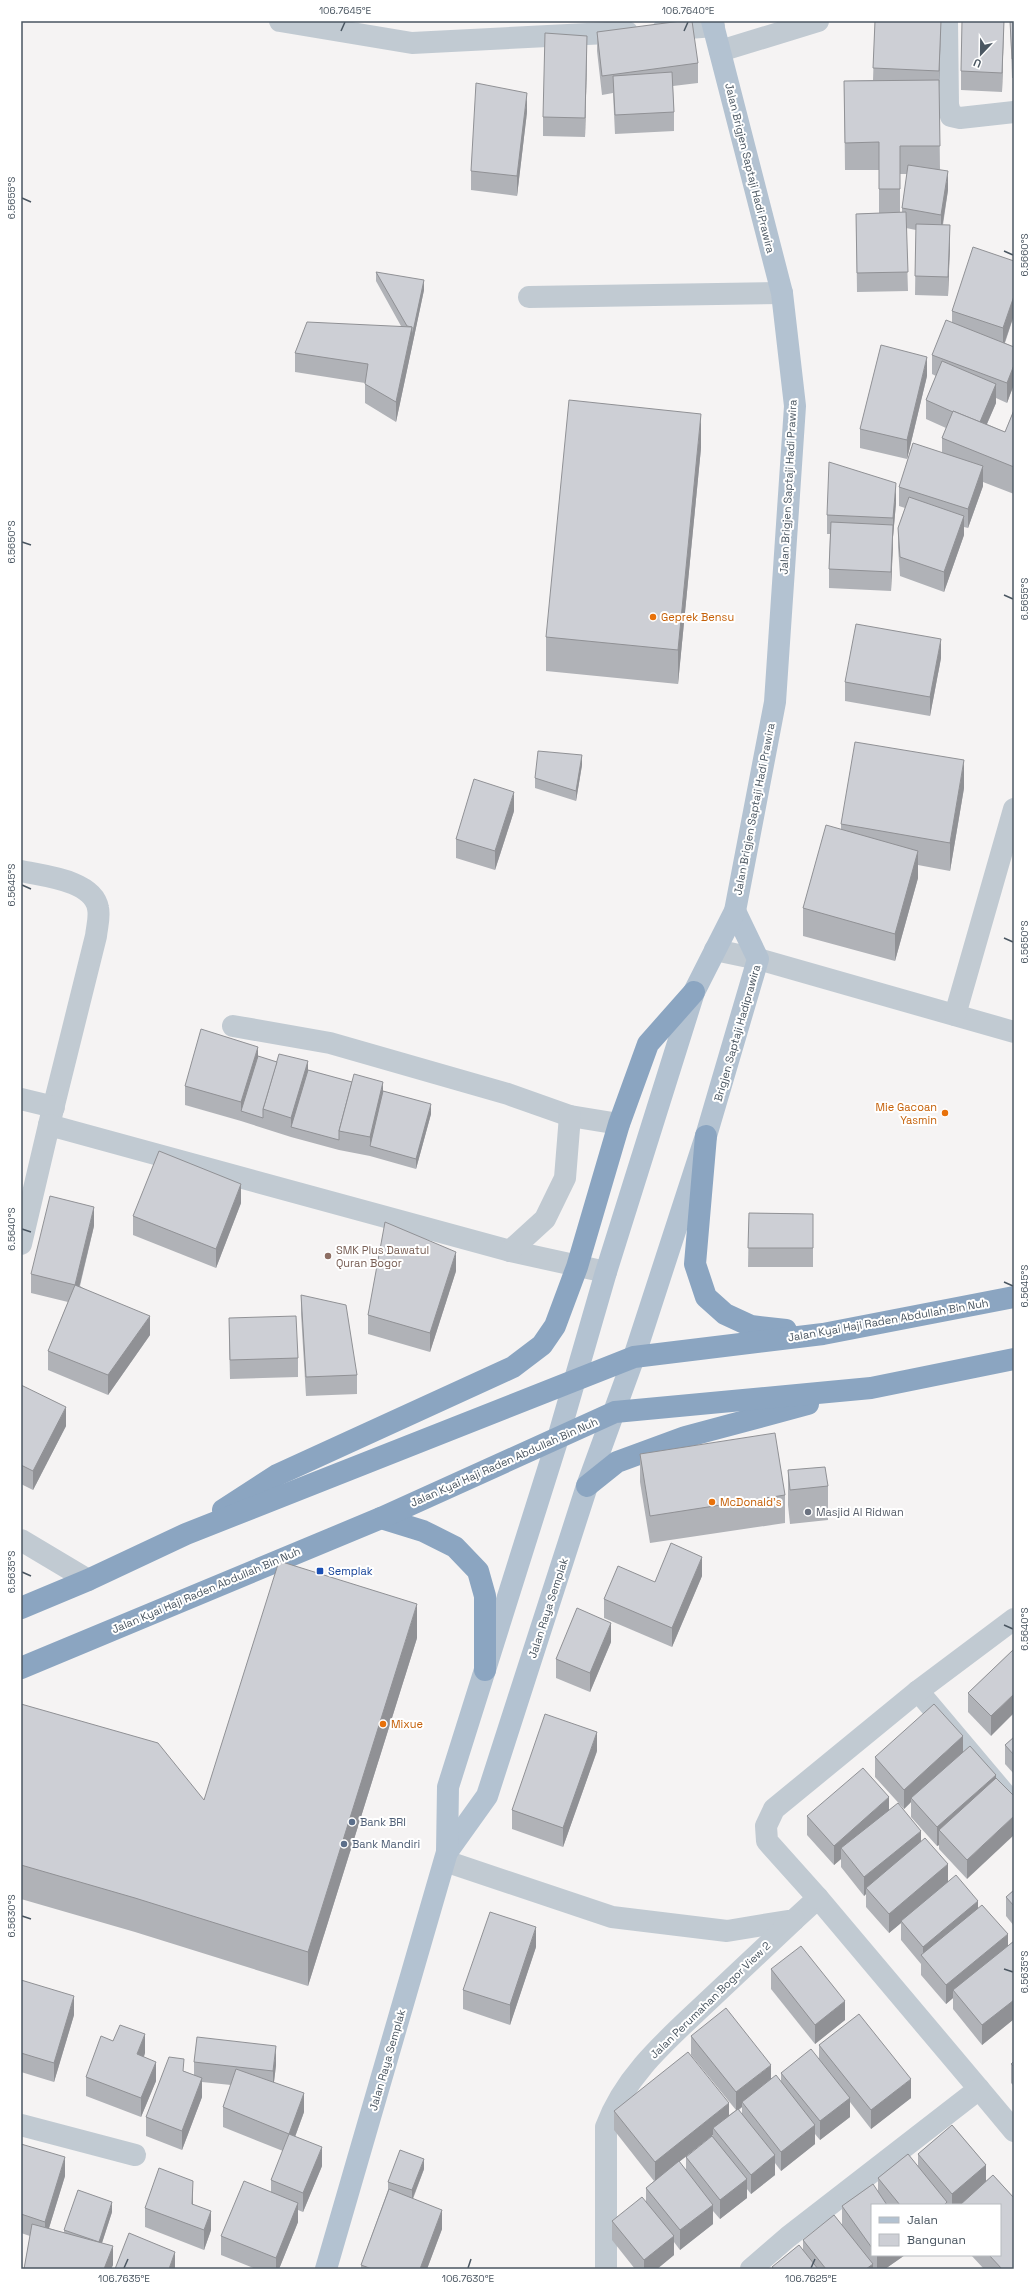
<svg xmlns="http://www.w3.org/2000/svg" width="1035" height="2290" font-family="'Space Grotesk',sans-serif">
<rect width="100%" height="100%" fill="#f5f3f3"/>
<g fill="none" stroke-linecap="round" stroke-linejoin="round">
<g stroke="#c1cad2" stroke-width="22">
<path d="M280 21 412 43 627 32"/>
<path d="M947 21 948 105 951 116 960 118 1014 112"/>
<path d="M663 30 714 26"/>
<path d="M720 51 818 21"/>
<path d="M529 297 782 293"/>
<path d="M21 871C43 876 93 880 98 908 100 917 97 926 96 936L49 1125"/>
<path d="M715 950 758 959 1014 1032"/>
<path d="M955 1015 1014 809"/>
<path d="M233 1026 330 1043 508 1094 570 1116 619 1124"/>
<path d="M21 1099 54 1107"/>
<path d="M21 1244 49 1125 510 1251 606 1272"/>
<path d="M510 1251 545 1219 565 1178 570 1116"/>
<path d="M21 1540 88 1580"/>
<path d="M918 1691 1014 1805"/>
<path d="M445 1861 612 1917 727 1931 794 1920 818 1898 979 2089 788 2237 751 2269"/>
<path d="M818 1898 767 1841 766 1826 774 1809 918 1691 1014 1619"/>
<path d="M979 2089 1014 2131"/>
<path d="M21 2125 135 2155"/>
<path d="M606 2269V2127C625 2075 668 2039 708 2001 737 1974 765 1947 794 1920"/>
</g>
<g stroke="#b3c2d1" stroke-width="22">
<path d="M447 1852 487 1796 587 1486 634 1357 706 1136 758 959 735 911"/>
<path d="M326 2269 447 1852 448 1787 558 1438 606 1272 694 992 735 911 775 702 795 406 782 293 712 21"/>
</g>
<g stroke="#8ba5c1" stroke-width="22">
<path d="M706 1136 695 1264 706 1297 725 1314 751 1326 786 1330"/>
<path d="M587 1486 617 1462 685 1437 808 1404"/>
<path d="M223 1510 277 1475 513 1367 542 1345 555 1326 577 1267 619 1124 648 1044 694 992"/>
<path d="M381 1518 423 1531 455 1547 478 1571 485 1596V1670"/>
<path d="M21 1608 88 1580 186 1534 634 1357 823 1334 1014 1297"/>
<path d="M21 1668 381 1518 615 1412 871 1388 1014 1359"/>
</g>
</g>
<g fill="#b0b2b7" fill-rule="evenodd">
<path d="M875 21H941L939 87 940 170 948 190 943 225 950 244 948 296 915 295 916 230 906 228 908 291 857 292 856 214 879 213V170H845L844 81 873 80ZM900 174H907L902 208V212H900Z"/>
<path d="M1004 21 1002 92 961 90V71Z"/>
<path d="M1010 21H1014V78H1012Z"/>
<path d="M597 32 698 63V83L673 86 674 112V131L615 134 613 93 602 95 597 51Z"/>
<path d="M587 55 585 137 543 136V117Z"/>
<path d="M527 112 517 196 471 190V171Z"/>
<path d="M1014 261V315L1005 343 1014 347V384L1007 403 996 398V403L987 424 1005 432 1014 410V494L983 482V486L968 528 964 527V535L944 592 900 576 898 547V528L905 508 899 506V487L942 453V438L946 428 926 419V400L936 376 932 374V355L952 322V311Z"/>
<path d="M376 272 424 290 396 422 365 403V383L295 372V353L401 326 376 281Z"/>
<path d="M927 376 907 459 860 448V429Z"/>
<path d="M701 448 678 684 546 671V637Z"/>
<path d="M896 503 893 537 891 591 829 588V569L830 534H827V515Z"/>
<path d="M941 658 930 716 845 701V682Z"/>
<path d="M582 765 576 801 535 788V778Z"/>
<path d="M964 788 950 871 918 865V878L895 961 803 936V908L841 830V824Z"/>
<path d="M514 811 495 870 456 858V839Z"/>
<path d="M258 1057 277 1062 383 1091 431 1114 416 1169 370 1156 339 1150 291 1137 241 1121 185 1105V1086Z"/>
<path d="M241 1203 216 1268 133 1235V1216Z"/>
<path d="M749 1213 813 1214V1267H748Z"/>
<path d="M94 1226 80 1286 150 1335 108 1395 48 1370V1351L68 1302 31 1293V1274Z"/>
<path d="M456 1271 430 1352 368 1334V1315Z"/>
<path d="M301 1295 357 1375V1394L306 1396 301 1314Z"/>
<path d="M229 1318 298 1358V1377L230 1379 229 1338Z"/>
<path d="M21 1385 66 1426 33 1490 21 1484Z"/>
<path d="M640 1454 785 1495V1523L650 1543 640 1482Z"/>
<path d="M788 1470 828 1486V1520L790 1524 788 1505Z"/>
<path d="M702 1576 672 1647 604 1618V1599L655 1582Z"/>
<path d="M417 1638 308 1986 135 1932 21 1899V1704L204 1800Z"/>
<path d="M611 1642 590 1692 556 1678V1659Z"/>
<path d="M1014 1649 991 1736 968 1712V1693Z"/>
<path d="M1014 1737V1774L1005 1764V1745Z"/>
<path d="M970 1746 967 1879 939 1849V1845L937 1846 911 1817V1802L904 1809 875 1777V1757L963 1752Z"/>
<path d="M597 1751 563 1847 512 1829V1810Z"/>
<path d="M889 1810 921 1841 948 1882 978 1908 1008 1946 1014 1941V2019L982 2045 953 2009V1998L946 2004 921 1975V1964L901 1940V1923L889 1933 866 1907V1894L864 1896 841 1867V1859L834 1865 807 1835V1816Z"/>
<path d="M1014 1890V1926L1006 1916V1897Z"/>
<path d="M536 1947 510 2025 463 2009V1990Z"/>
<path d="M771 1969 845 2020 815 2044 771 1989Z"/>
<path d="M21 1980 74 2015 54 2082 21 2072Z"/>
<path d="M691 2036 771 2080 781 2082V2073L819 2059V2045L911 2098 871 2129 850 2102V2117L820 2140 815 2134V2144L781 2171 775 2163V2175L751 2194 747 2189V2198L720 2219 713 2211V2224L680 2250 674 2242V2255L657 2269H635L612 2240V2221L646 2201V2188L654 2181 614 2130V2111L729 2115 736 2110 691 2055ZM742 2107V2114L739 2110ZM713 2135V2137L686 2157V2170L670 2169Z"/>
<path d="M145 2053 144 2057 156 2081 141 2117 86 2096V2077Z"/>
<path d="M1014 2061V2086L1011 2083V2064Z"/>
<path d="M194 2062 276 2065 274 2082 304 2112 295 2137 322 2166 303 2212 298 2210V2222L279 2269H256L221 2255V2236L271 2192V2180L283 2151 223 2127V2107L231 2085 202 2082V2097L182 2150 146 2136V2117L184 2071 194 2075Z"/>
<path d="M952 2125 986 2165V2181L993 2175 1014 2198V2269H984L971 2255H1000V2205H872V2255H905L885 2269H874L873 2268V2269H772V2267L799 2245 803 2250V2240L834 2215 842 2225V2206L873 2184 878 2192V2178L908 2154 918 2167V2154Z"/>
<path d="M21 2144 65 2176 49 2228 64 2233V2230L112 2212 102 2243 113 2265 111 2269H24L30 2236 21 2233Z"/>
<path d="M424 2169 413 2199 442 2229 427 2269H361V2265L388 2190V2182Z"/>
<path d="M193 2200V2204L211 2230 204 2250 145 2227V2208Z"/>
</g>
<g fill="#909195">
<path d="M941 21 939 90V71Z"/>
<path d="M1004 21 1002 92V73Z"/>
<path d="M587 36V55L585 137V118Z"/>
<path d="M527 93V112L517 196V176Z"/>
<path d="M948 171V190L941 234V215Z"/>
<path d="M950 225V244L948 296V277Z"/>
<path d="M424 280V290L396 422V402L412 327Z"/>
<path d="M1014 296V315L1003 347V328Z"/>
<path d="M927 357V376L907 459V440Z"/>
<path d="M1014 365V384L1007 403V383Z"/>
<path d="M996 384V403L979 442V423Z"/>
<path d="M701 414V448L678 684V650Z"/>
<path d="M983 466V486L968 528V509Z"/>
<path d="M896 483V503L893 537V518Z"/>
<path d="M964 516V535L944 592V572Z"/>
<path d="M893 525V544L891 591V572Z"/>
<path d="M941 639V658L930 716V697Z"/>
<path d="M582 755V765L576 801V791Z"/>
<path d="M964 760V788L950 871V843Z"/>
<path d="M514 792V811L495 870V851Z"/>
<path d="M918 851V878L895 961V934Z"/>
<path d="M258 1047V1066L241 1111V1121V1102Z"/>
<path d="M308 1061V1080L291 1127V1118Z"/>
<path d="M383 1082V1101L370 1146V1137Z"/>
<path d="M431 1104V1114L416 1169V1159Z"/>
<path d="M241 1184V1203L216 1268V1249Z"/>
<path d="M94 1207V1226L75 1304V1285Z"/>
<path d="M456 1252V1271L430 1352V1333Z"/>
<path d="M150 1316V1335L108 1395V1375Z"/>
<path d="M66 1407V1426L33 1490V1471Z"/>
<path d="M702 1557V1576L672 1647V1628Z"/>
<path d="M417 1604V1638L308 1986V1952Z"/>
<path d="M611 1623V1642L590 1692V1673Z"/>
<path d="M1014 1694V1713L991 1736V1716Z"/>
<path d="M597 1732V1751L563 1847V1828Z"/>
<path d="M963 1736V1755L911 1798V1802L904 1809V1790Z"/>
<path d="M996 1775V1795L939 1830V1845L937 1846V1827Z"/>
<path d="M889 1797V1816L841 1848V1859L834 1865V1846Z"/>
<path d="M1014 1816V1835L967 1879V1860Z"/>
<path d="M921 1831V1850L866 1888V1894L864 1896V1877Z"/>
<path d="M948 1864V1884L901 1921V1923L889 1933V1914Z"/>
<path d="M978 1901V1920L923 1958V1947Z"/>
<path d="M536 1927V1947L510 2025V2005Z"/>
<path d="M1008 1934V1953L953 1990V1998L946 2004V1985Z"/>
<path d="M74 1996V2015L54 2082V2063Z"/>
<path d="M1014 2000V2019L982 2045V2025Z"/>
<path d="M845 2001V2020L815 2044V2025Z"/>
<path d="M145 2034V2053L137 2073V2054Z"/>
<path d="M276 2046V2065L273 2090V2071Z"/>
<path d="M156 2062V2081L141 2117V2098Z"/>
<path d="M771 2065V2084L742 2102V2107L736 2111V2092Z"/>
<path d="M202 2078V2097L182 2150V2131Z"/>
<path d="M911 2079V2098L871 2129V2110Z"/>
<path d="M304 2093V2112L289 2153V2134Z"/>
<path d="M850 2098V2117L820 2140V2121Z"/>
<path d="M729 2103V2122L713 2128V2135L655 2181V2162Z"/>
<path d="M815 2125V2144L781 2171V2152Z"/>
<path d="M322 2147V2166L303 2212V2193Z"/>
<path d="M775 2155V2175L751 2194V2175Z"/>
<path d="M65 2157V2176L45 2241V2222Z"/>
<path d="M424 2159V2169L412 2200V2190Z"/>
<path d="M986 2165V2184L962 2205H952V2194Z"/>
<path d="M747 2179V2198L720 2219V2200Z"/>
<path d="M193 2181V2200L192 2223V2204Z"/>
<path d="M112 2202V2212L99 2252V2242Z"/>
<path d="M298 2203V2222L279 2269H276V2258Z"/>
<path d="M713 2205V2224L680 2250V2230Z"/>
<path d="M442 2210V2229L427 2269H420Z"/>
<path d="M211 2211V2230L204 2250V2230Z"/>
<path d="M674 2236V2255L657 2269H644V2260Z"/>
<path d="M113 2246V2265L111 2269H104Z"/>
<path d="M175 2252V2269H169Z"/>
<path d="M877 2255H905L885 2269H877Z"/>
<path d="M873 2264V2269H866Z"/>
</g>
<g fill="#cdcfd5" stroke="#909195">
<path d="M681 21H692L698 63 602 76 597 32Z"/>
<path d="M875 21H941L939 71 873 68Z"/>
<path d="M962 21H1004L1002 73 961 71Z"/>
<path d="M1010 21H1014V59H1012Z"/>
<path d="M545 33 587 36 585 118 543 117Z"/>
<path d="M672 72 674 112 615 115 613 76Z"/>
<path d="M939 80 940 146H900V189H879V142L845 143 844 81Z"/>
<path d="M476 83 527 93 517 176 471 171Z"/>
<path d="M908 165 948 171 941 215 902 208Z"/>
<path d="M906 212 908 272 857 273 856 214Z"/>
<path d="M916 224 950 225 948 277 915 276Z"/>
<path d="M973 247 1014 261V296L1003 328 952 311Z"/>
<path d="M376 272 424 280 412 336V327L407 326Z"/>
<path d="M946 320 1014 347V365L1007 383 932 355Z"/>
<path d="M307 322 412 327 396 402 365 384 368 364 295 353Z"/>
<path d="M881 345 927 357 907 440 860 429Z"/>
<path d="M942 361 996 384 980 422 953 411V412L926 400Z"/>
<path d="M569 400 701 414 678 650 546 637Z"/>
<path d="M1014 410V467L942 438 953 411 1005 432Z"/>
<path d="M913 443 983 466 968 509 899 487Z"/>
<path d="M829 462 896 483 893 518 827 515Z"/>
<path d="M909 497 964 516 944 572 900 557 898 528Z"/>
<path d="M831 522 893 525 891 572 829 569Z"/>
<path d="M856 624 941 639 930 697 845 682Z"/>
<path d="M855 742 964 760 950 843 841 824Z"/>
<path d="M538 751 582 755 576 791 535 778Z"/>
<path d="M474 779 514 792 495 851 456 839Z"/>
<path d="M826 825 918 851 895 934 803 908Z"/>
<path d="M201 1029 258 1047 241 1102 185 1086Z"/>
<path d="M279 1054 308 1061 291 1118 263 1109Z"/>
<path d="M258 1056 277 1062 263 1109V1118L241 1111Z"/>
<path d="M308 1070 352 1082 339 1131V1140L291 1127Z"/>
<path d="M354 1074 383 1082 370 1137 339 1131Z"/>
<path d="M383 1091 431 1104 416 1159 370 1146Z"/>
<path d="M159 1151 241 1184 216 1249 133 1216Z"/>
<path d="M50 1196 94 1207 75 1285 31 1274Z"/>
<path d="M749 1213 813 1214V1248H748Z"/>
<path d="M385 1222 456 1252 430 1333 368 1315Z"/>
<path d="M75 1285 150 1316 108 1375 48 1351Z"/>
<path d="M301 1295 346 1305 357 1375 306 1377Z"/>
<path d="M296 1316 298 1358 230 1360 229 1318Z"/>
<path d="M21 1385 66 1407 33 1471 21 1465Z"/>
<path d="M775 1433 785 1495 650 1516 640 1454Z"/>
<path d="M825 1467 828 1486 790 1490 788 1470Z"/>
<path d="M671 1543 702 1557 672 1628 604 1599 618 1566 655 1582Z"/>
<path d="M279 1561 417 1604 308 1952 135 1898 21 1865V1704L158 1743 204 1800Z"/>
<path d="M577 1608 611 1623 590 1673 556 1659Z"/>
<path d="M1014 1649V1694L991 1716 968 1693Z"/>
<path d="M934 1704 963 1736 904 1790 875 1757Z"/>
<path d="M545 1714 597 1732 563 1828 512 1810Z"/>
<path d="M1014 1737V1755L1005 1745Z"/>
<path d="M970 1746 996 1775 937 1827 911 1798Z"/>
<path d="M863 1768 889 1797 834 1846 807 1816Z"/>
<path d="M996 1778 1014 1796V1816L967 1860 939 1830Z"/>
<path d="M898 1803 921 1831 864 1877 841 1848Z"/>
<path d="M925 1838 948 1864 889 1914 866 1888Z"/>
<path d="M956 1875 978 1901 923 1947 901 1921Z"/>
<path d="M1014 1890V1906L1006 1897Z"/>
<path d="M982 1905 1008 1934 946 1985 921 1955Z"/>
<path d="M490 1912 536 1927 510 2005 463 1990Z"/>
<path d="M1014 1941V2000L982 2025 953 1990Z"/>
<path d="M801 1946 845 2001 815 2025 771 1969Z"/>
<path d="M21 1980 74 1996 54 2063 21 2053Z"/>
<path d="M726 2008 771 2065 736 2092 691 2036Z"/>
<path d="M859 2014 911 2079 871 2110 819 2045Z"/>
<path d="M120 2025 145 2034 137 2054 156 2062 141 2098 86 2077 101 2036 113 2041Z"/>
<path d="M197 2037 276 2046 273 2071 194 2062Z"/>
<path d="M811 2049 850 2098 820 2121 781 2073Z"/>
<path d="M688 2052 729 2103 655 2162 614 2111Z"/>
<path d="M169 2057 184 2059 183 2071 202 2078 182 2131 146 2117Z"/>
<path d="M1014 2061V2067L1011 2064Z"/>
<path d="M236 2069 304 2093 289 2134 322 2147 303 2193 271 2180 289 2134 223 2107Z"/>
<path d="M776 2075 815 2125 781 2152 742 2102Z"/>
<path d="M738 2109 775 2155 751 2175 713 2128Z"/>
<path d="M952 2125 986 2165 952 2194 918 2154Z"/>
<path d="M712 2136 747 2179 720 2200 686 2157Z"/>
<path d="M21 2144 65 2157 45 2222 21 2214Z"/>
<path d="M400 2150 424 2159 412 2190 388 2182Z"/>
<path d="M908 2154 947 2202 944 2205H900L878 2178Z"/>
<path d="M679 2161 713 2205 680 2230 646 2188Z"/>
<path d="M159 2168 193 2181 192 2204 211 2211 204 2230 145 2208Z"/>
<path d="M993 2175 1014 2198V2269H1002L989 2255H1000V2205H960Z"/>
<path d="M244 2181 298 2203 276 2258 221 2236Z"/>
<path d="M873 2184 887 2205H872V2248L842 2206Z"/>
<path d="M389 2189 442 2210 420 2269H372L361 2265Z"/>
<path d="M78 2190 112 2202 99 2242 64 2230Z"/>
<path d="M642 2197 674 2236 644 2260 612 2221Z"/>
<path d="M834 2215 873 2264 866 2269H826L803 2240Z"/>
<path d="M32 2224 113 2246 104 2269H24Z"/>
<path d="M129 2233 175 2252 169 2269H115Z"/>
<path d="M799 2245 818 2269H774L772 2267Z"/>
</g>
<path fill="none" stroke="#4a5661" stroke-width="1.5" d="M341 31 345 22M684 31 688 22M22 198 31 202M1004 251 1013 255M22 542 31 545M1004 595 1013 599M22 885 31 889M1004 938 1013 942M22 1229 31 1232M1004 1282 1013 1286M22 1572 31 1576M1004 1625 1013 1629M22 1916 31 1919M1004 1969 1013 1972M124 2268 128 2259M468 2268 471 2259M811 2268 815 2259"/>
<g fill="#e8710a" stroke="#fff" stroke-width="1.5">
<circle cx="653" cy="617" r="4"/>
<circle cx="945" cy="1113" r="4"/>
<circle cx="712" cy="1502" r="4"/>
<circle cx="383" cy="1724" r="4"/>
</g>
<circle fill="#8d6e63" stroke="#fff" stroke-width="1.5" cx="328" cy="1256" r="4"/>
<circle fill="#6b7280" stroke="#fff" stroke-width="1.5" cx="808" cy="1512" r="4"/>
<rect fill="#1a4fb4" stroke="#fff" stroke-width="1.5" x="316" y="1567" width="8" height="8" rx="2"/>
<g fill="#5c6f8a" stroke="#fff" stroke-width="1.5">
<circle cx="352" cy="1822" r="4"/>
<circle cx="344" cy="1844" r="4"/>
</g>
<g text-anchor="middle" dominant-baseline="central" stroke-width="4" stroke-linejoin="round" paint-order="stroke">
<g font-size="11" fill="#4a5661" stroke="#fff">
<text transform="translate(750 168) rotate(76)">Jalan Brigjen Saptaji Hadi Prawira</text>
<text transform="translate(788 487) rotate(-87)">Jalan Brigjen Saptaji Hadi Prawira</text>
<text transform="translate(754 809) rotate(-79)">Jalan Brigjen Saptaji Hadi Prawira</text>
<text transform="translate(737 1033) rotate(-74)">Brigjen Saptaji Hadiprawira</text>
<text transform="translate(888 1320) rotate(-10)">Jalan Kyai Haji Raden Abdullah Bin Nuh</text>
<text transform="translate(504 1462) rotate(-24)">Jalan Kyai Haji Raden Abdullah Bin Nuh</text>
<text transform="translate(206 1590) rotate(-23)">Jalan Kyai Haji Raden Abdullah Bin Nuh</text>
<text transform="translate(548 1608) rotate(-72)">Jalan Raya Semplak</text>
<text transform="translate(710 2000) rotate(-44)">Jalan Perumahan Bogor View 2</text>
<text transform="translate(387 2060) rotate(-74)">Jalan Raya Semplak</text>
</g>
<g font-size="11" fill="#c56008" stroke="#fff" text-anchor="start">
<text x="661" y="617">Geprek Bensu</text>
<text x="937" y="1107" text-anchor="end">Mie Gacoan<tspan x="937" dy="13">Yasmin</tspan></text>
<text x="720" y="1502">McDonald's</text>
<text x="391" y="1724">Mixue</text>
</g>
<g font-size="11" fill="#785e54" stroke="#fff" text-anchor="start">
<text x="336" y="1250">SMK Plus Dawatul<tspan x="336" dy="13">Quran Bogor</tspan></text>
</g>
<g font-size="11" fill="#5b616d" stroke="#fff" text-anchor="start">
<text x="816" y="1512">Masjid Al Ridwan</text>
</g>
<g font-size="11" fill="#164399" stroke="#fff" text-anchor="start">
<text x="328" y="1571">Semplak</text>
</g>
<g font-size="11" fill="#4e5e75" stroke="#fff" text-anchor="start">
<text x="360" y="1822">Bank BRI</text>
<text x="352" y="1844">Bank Mandiri</text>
</g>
</g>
<rect width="1035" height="2290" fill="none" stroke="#ffffff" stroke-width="44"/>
<rect x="871" y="2204" width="130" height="52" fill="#ffffff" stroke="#b7bbc0"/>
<rect x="879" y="2217" width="20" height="6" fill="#b3c2d1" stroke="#b7bbc0"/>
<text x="907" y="2224" font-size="12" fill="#4a5661">Jalan</text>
<rect x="879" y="2234" width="20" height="12" fill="#cdcfd5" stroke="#b7bbc0"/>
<text x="907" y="2244" font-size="12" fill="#4a5661">Bangunan</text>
<g transform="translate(981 54) rotate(202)" stroke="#ffffff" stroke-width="3" paint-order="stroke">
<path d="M0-3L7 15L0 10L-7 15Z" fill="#4a5661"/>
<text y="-6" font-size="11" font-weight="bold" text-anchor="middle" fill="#4a5661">U</text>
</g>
<rect x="22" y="22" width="991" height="2246" fill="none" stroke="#4a5661" stroke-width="1.5"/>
<g font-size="10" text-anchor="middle" fill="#4a5661">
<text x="345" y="14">106.7645°E</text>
<text x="688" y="14">106.7640°E</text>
<text transform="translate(11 198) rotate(-90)" y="4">6.5655°S</text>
<text transform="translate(1024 255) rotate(-90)" y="4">6.5660°S</text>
<text transform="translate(11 542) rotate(-90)" y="4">6.5650°S</text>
<text transform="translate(1024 599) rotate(-90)" y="4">6.5655°S</text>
<text transform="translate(11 885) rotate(-90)" y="4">6.5645°S</text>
<text transform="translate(1024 942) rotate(-90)" y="4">6.5650°S</text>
<text transform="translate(11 1229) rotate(-90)" y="4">6.5640°S</text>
<text transform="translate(1024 1286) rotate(-90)" y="4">6.5645°S</text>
<text transform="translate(11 1572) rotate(-90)" y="4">6.5635°S</text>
<text transform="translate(1024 1629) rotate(-90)" y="4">6.5640°S</text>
<text transform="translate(11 1916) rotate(-90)" y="4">6.5630°S</text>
<text transform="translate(1024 1972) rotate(-90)" y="4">6.5635°S</text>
<text x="124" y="2282">106.7635°E</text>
<text x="468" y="2282">106.7630°E</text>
<text x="811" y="2282">106.7625°E</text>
</g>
</svg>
